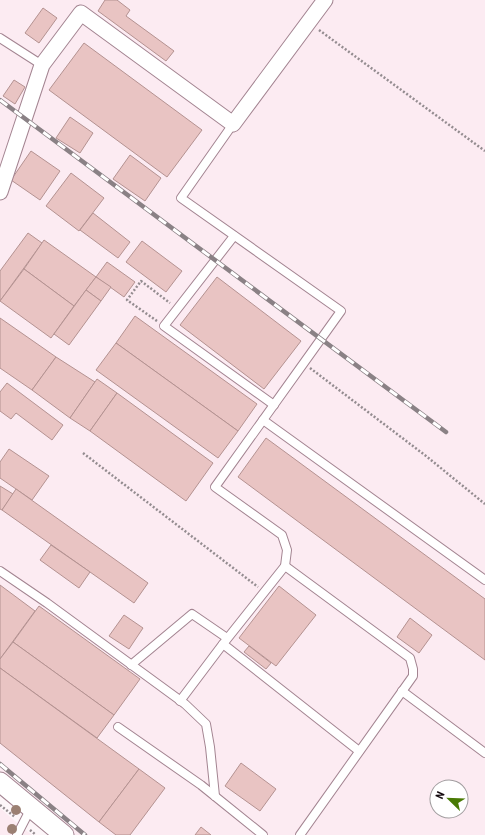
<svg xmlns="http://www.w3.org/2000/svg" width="485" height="835" font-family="'Roboto Condensed',sans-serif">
<rect width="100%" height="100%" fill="#fdf6f9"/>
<g fill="#fcebf2" fill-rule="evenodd">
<path d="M0 0H485V835H73L0 774ZM437 787H461V811H437Z"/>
<path d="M0 808 23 828 32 835H0Z"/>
</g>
<g fill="#e9c4c3" stroke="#b49291">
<path d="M105 0H117L130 10 126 16 174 51 166 61 98 11Z"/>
<path d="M43 8 57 18 39 43 25 33Z"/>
<path d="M84 43 202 130 167 177 49 90Z"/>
<path d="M14 80 25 87 15 104 3 96Z"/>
<path d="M70 117 93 133 80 153 56 138Z"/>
<path d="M31 151 60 171 40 200 11 180Z"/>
<path d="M130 155 161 178 145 201 113 179Z"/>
<path d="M71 173 104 198 79 231 46 206Z"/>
<path d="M93 213 130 242 118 258 80 230Z"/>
<path d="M28 233 42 243 0 301V271Z"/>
<path d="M44 240 96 277 74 306 24 269Z"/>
<path d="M142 241 182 271 166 292 126 262Z"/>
<path d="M107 262 135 282 124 297 96 277Z"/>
<path d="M24 269 74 306 51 338 0 301Z"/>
<path d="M96 277 111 287 101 301 86 290Z"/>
<path d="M217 277 301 341 264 389 180 325Z"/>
<path d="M86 290 101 301 69 345 54 334Z"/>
<path d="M135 316 257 404 238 431 116 343Z"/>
<path d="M0 318 56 357 32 390 0 368Z"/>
<path d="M116 343 238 431 218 458 96 370Z"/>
<path d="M56 357 95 382 70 418 32 390Z"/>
<path d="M97 379 117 393 90 431 70 418Z"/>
<path d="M7 383 63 425 52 440 16 413 11 419 0 411V392Z"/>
<path d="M117 393 213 463 186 501 90 431Z"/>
<path d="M266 438 485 599V660L238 477Z"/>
<path d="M9 449 49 476 32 500 0 478V462Z"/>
<path d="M0 486 13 494 2 510 0 509Z"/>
<path d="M16 489 148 583 134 603 2 510Z"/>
<path d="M51 545 90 572 79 588 40 560Z"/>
<path d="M0 585 35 611 0 659Z"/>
<path d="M279 586 316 615 276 666 239 638Z"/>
<path d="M39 606 140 679 114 715 13 642Z"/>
<path d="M124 615 143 628 129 649 109 636Z"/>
<path d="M410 618 432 635 419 653 397 637Z"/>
<path d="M13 642 114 715 97 738 0 668V659Z"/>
<path d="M249 646 271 663 266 669 244 652Z"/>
<path d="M0 668 139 769 99 822 0 743Z"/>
<path d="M241 763 276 789 260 811 225 786Z"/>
<path d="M139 769 165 788 130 835H116L99 822Z"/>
<path d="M201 827 211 835H195Z"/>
</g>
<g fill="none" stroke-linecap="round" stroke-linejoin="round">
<g stroke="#a38491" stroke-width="10">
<g id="service">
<path d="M0 38 42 65"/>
<path d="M234 236 164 326 274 405"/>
<path d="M263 420 485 580"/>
<path d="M285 566 410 658 413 669V676L300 835"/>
<path d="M0 571 47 603 185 704 206 724 210 747 215 796"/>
<path d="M223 644 359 751"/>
<path d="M131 665 192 614 227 638"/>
<path d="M402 691 485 753"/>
<path d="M180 701 223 644 285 566 287 550 282 535 215 487 341 311 181 198 233 124"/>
<path d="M118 727 201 785 263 835"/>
<path d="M17 835 31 808"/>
</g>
</g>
<g stroke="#a38491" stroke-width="17">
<path id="minor" d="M0 192 42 65 81 13 233 124 325 0"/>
</g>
<g stroke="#a38491" stroke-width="21">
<path id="tertiary" d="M0 782 64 835"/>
</g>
<g stroke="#948c90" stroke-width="2.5" stroke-dasharray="2 2" stroke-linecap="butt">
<path d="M319 30 485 151"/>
<path d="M157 321 127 300 141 281 170 303"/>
<path d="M310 368 426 456 485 504"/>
<path d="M83 453 258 587"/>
<path d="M0 805 15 817"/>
<path d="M30 830 36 835"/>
</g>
<use href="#service" stroke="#fff" stroke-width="8"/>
<use href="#minor" stroke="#fff" stroke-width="15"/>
<use href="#tertiary" stroke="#fff" stroke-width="19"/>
<g stroke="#8a8185" stroke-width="4.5">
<g id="rail">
<path d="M0 100 446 432"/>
<path d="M0 764 85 835"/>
</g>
</g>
<use href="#rail" stroke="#fff" stroke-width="3" stroke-dasharray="9" stroke-linecap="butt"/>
</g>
<g fill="#9b8073">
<circle cx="16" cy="810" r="5"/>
<circle cx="12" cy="829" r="5"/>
</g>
<g transform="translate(449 799) rotate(293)"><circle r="19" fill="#ffffff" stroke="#a19d9f"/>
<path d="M0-3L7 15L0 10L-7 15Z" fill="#497a04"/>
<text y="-6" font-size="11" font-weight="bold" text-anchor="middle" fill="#13090e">N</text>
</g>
</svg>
